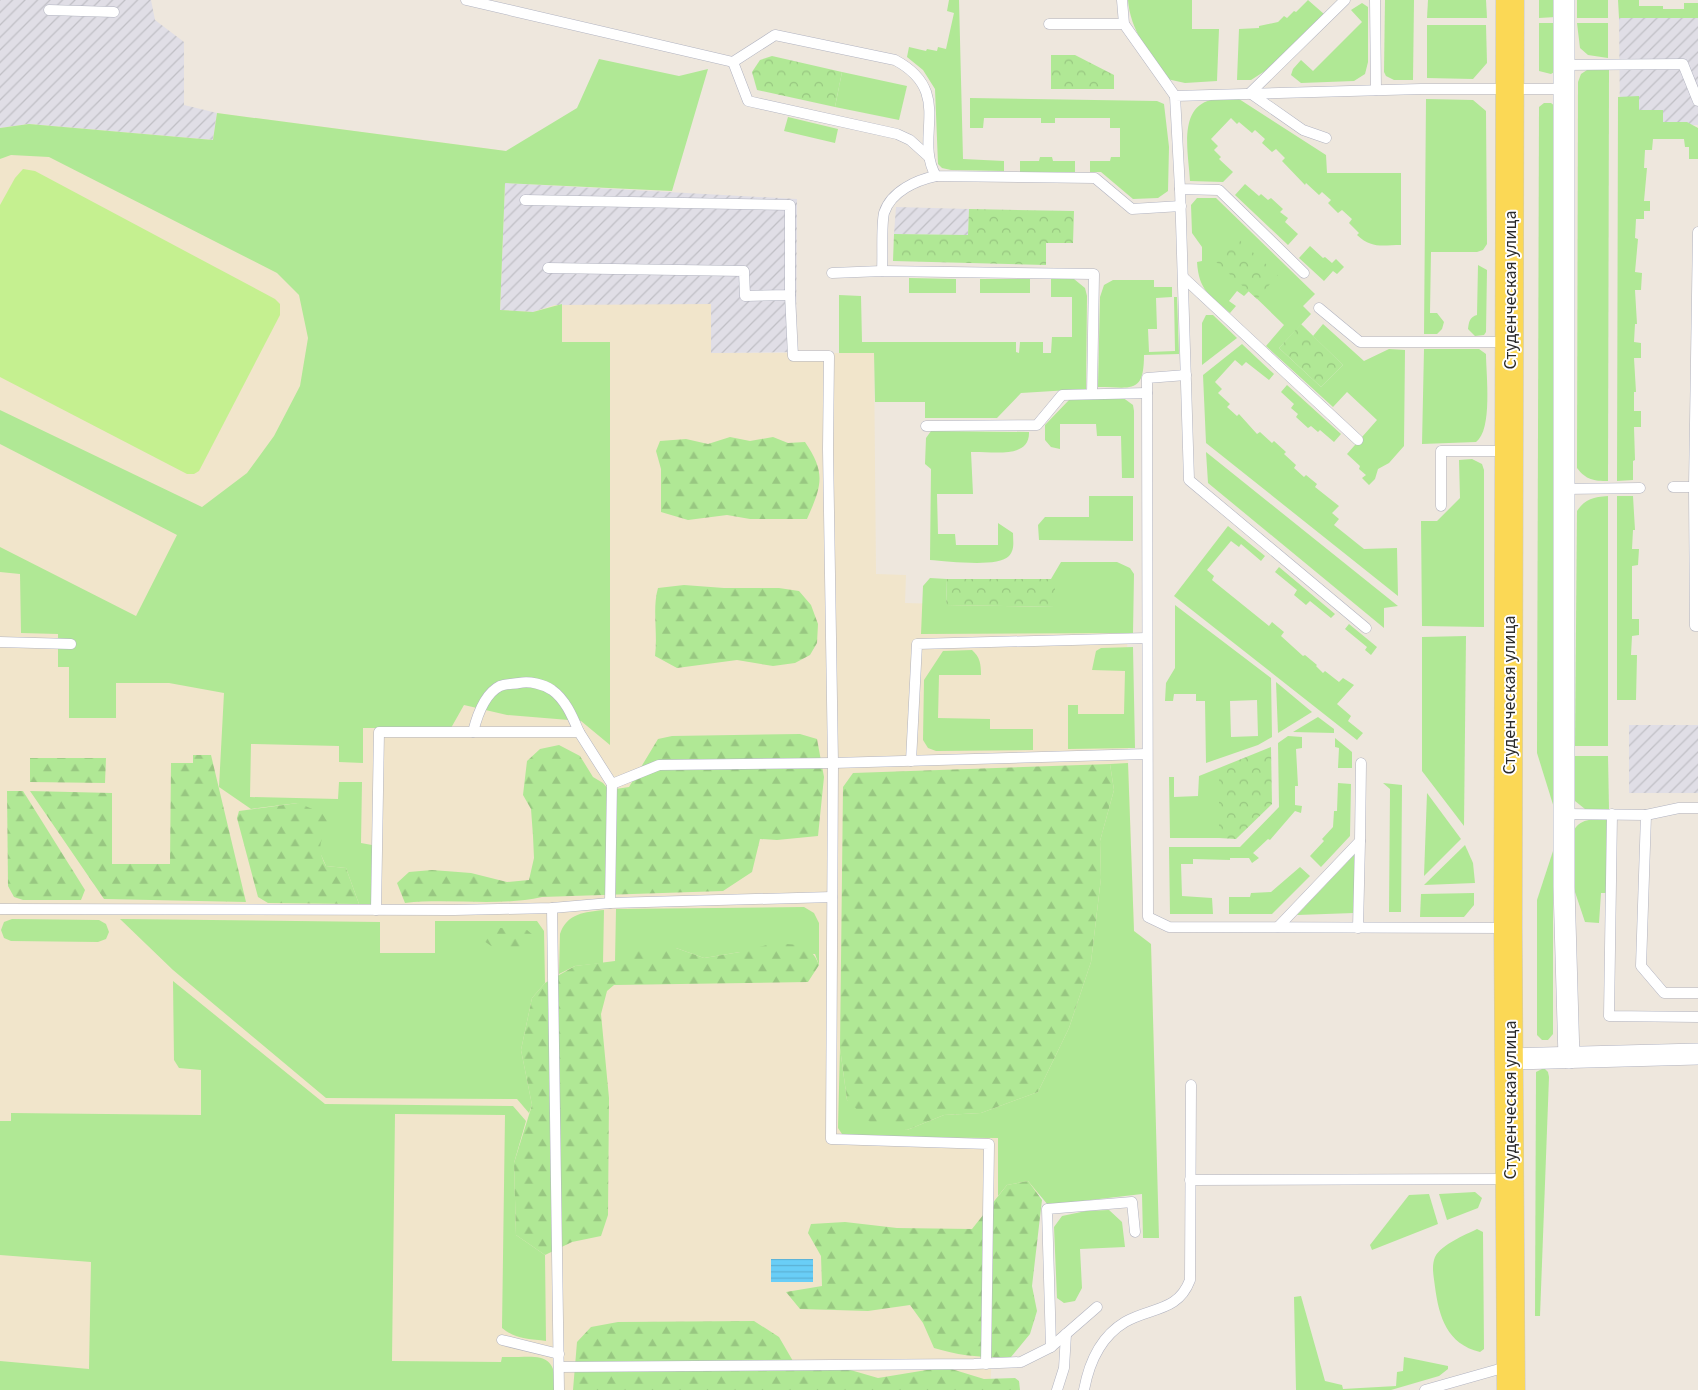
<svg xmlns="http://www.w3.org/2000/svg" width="1698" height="1390" font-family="'Source Sans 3',sans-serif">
<defs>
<pattern id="industrial-furrows" width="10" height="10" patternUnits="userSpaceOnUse" patternTransform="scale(1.25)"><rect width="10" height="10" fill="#e0dee6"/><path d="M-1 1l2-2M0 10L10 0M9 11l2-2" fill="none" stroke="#c0bfc5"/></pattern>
<pattern id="forest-firs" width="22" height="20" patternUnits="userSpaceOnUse" patternTransform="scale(1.25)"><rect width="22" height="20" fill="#b0e895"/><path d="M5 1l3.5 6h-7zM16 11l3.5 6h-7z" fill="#98c781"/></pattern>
<pattern id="park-crowns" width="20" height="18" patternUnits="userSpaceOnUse" patternTransform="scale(1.25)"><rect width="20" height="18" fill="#b0e895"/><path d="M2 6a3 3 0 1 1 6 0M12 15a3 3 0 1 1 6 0" fill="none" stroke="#98c781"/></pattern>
<pattern id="water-rules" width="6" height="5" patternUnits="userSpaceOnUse" patternTransform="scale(1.25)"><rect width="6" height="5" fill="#69cef7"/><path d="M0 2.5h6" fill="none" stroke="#5bb1d4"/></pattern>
</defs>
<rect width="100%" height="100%" fill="#eee7dd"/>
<g fill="url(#industrial-furrows)">
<path d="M0 0H151L155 20 184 42V105L217 113 213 140 29 124 0 128Z"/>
<path d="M1619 18H1698V125H1620Z"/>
<path d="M505 183 797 199 796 352 711 353V305H555L533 312 500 311Z"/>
<path d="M896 207 969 209 968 235 894 234Z"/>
<rect x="1629" y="725" width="69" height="68"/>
</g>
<path fill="#f1e5cb" d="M217 113 506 151 500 310 533 312 555 305 711 304V353H874L876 574 906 575 905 603 1127 609 1128 756 1134 931 1151 944 1157 1183 1001 1197 990 1390H0V128L29 124 213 140Z"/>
<g fill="#b0e895" fill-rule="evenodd">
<path d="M949 0H959L963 159 1004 161V171L951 170 942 168 938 164 935 89 923 70 907 57 909 47 926 51 927 49 937 51 938 47 946 49 954 13 947 11Z"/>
<path d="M1128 0H1192V29H1219L1217 81 1185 83 1167 79C1150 55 1130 30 1128 0Z"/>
<path d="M1308 0 1324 14 1265 71 1251 80H1237L1239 29 1259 28V26L1278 22 1284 16 1287 18 1294 11 1296 12Z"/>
<path d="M1385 0H1414L1413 80H1394L1386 76 1384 72Z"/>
<path d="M1428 0H1486L1487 18H1427Z"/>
<path d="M1539 0H1556V17L1539 18Z"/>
<rect x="1577" y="0" width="31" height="18"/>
<path d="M1618 0H1639V6H1663V9H1684V3H1698V18H1619Z"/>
<path d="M1362 3 1368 7V62L1365 74 1354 81 1301 83 1291 75 1293 69 1301 60 1313 71 1362 22 1351 10Z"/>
<path d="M1539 23H1556V71L1551 74 1539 71Z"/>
<path d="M1577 23H1608V58L1588 55 1580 48Z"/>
<path d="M1427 25H1486L1487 63 1473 79 1427 78Z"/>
<path d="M599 59 679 76 708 69 672 191 505 183 500 310 533 312 562 304V342H610V745L581 721 507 715 464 705 451 728H363V763L339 762V746L251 744 250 797 338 799 339 782H362L361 843 372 845V904H359L346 868 326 866 298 803 251 809 219 787 224 693 169 683H116V718H69V667H58V634L21 633 20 574 0 572V547L136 616 177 535 0 444V410L202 507 247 473 274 436 300 386 308 338 299 295 277 273 49 157 11 155 0 159V128L29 124 213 140 217 113 506 151 577 108Z"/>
<path d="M1587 70H1609L1608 481C1594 481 1586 480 1577 468L1578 82 1581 74Z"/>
<path d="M842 72 907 86 899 120 835 107Z"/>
<path d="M1639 96V110H1663V122H1687L1698 128V159H1689V147H1685L1684 139H1653L1652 150H1645L1644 168H1647L1644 201H1650V211H1644V219H1636L1635 238 1638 239 1635 272 1642 273 1641 290H1635L1637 324H1635L1634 342 1641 343V358H1634L1636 392H1634V411H1641V427H1634L1635 460 1633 461V480L1617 481 1618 97Z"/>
<path d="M970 98 1157 101 1164 104 1169 147 1168 191 1158 198 1133 199 1101 172H1090V161H1110L1111 157H1120V128H1110V118H1055V123H1041V118H984L983 128H970Z"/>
<path d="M1239 99 1326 155 1327 173H1401V245C1382 245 1372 249 1357 235L1359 233 1349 223 1352 219 1342 210 1338 213 1328 203 1331 200 1322 192 1319 195 1306 183 1305 185 1282 161 1285 158 1276 149 1272 152 1262 143 1265 139 1255 130 1252 133 1239 122 1237 124 1231 118 1211 139 1218 146 1214 150 1221 157 1219 159 1233 172 1223 182 1190 181C1189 156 1177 108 1211 100 1219 98 1230 99 1239 99Z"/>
<path d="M1426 99 1473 100 1486 111 1487 244 1483 250 1477 252H1431L1430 313H1437L1444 322 1442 329 1437 334H1424Z"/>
<path d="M1544 103H1551L1556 107 1555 811 1537 753 1539 107Z"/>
<path d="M788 117 838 129 835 143 784 131Z"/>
<path d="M1040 157H1052L1053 161H1075V172H1020V161H1039Z"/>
<path d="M1245 184 1259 196 1261 194 1268 200 1271 198 1283 209 1280 212 1288 218 1285 222 1298 234 1288 245 1235 195Z"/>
<path d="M1197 198H1216L1315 294 1303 306 1311 314 1279 348 1321 387 1343 365 1313 336 1323 324 1364 361 1389 349 1405 350 1404 446 1389 463 1378 469 1375 479 1369 485 1362 478 1366 475 1359 469 1360 466 1347 454 1377 420 1347 392 1333 407 1266 346 1284 325 1249 291 1244 296 1237 291 1229 301 1236 306 1230 313C1209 294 1199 291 1197 262L1202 261V247L1192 233 1191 205Z"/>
<path d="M1310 246 1323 258 1325 257 1332 263 1336 259 1344 267 1337 274 1333 271 1324 281 1299 258Z"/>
<path d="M1478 265 1487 270 1486 332 1484 335 1475 336 1468 329C1469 321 1470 317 1477 315Z"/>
<path d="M909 278 956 279V293H909Z"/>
<rect x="980" y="279" width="50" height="14"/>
<path d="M1051 279H1074L1085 288 1087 296 1086 389 1021 393 997 418H925V402H875L874 353H839V295L861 296 862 342H1016V352L1019 353 1020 342H1043V353H1051L1052 337H1072V297H1051Z"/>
<path d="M1113 280H1154V287H1172V297L1156 298 1157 329H1148L1149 352 1175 351 1174 297H1177L1179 354 1144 355C1144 395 1131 387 1098 387L1100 297 1104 285Z"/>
<path d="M1206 315H1213L1237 338 1202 365V323Z"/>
<path d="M1242 344 1274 374 1269 380 1246 362 1242 366 1235 360 1215 382 1222 389 1218 393 1230 404 1227 407 1237 416 1239 414 1257 434 1260 432 1272 443 1274 441 1286 452 1284 454 1296 465 1294 468 1304 477 1306 475 1317 484 1315 487 1339 506 1332 513 1339 519 1334 525 1364 549 1397 548 1398 596 1206 443 1203 375Z"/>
<path d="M1424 349H1479L1486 354C1486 374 1493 430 1476 442L1422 444Z"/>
<path d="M1287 385 1341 434 1334 442 1320 430 1318 432 1311 426 1308 428 1296 417 1298 414 1291 408 1294 404 1281 392Z"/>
<path d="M1122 397 1133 405 1134 411V478H1122L1121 436H1097L1096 424H1060V449L1051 447 1045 440V425L1069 400Z"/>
<path d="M931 431 1029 432C1030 460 990 451 971 452L973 494H937L938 534H955L956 545H998V523L1013 533C1013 542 1015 549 1009 556 998 568 947 561 930 560L931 469 925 464 926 438Z"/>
<path d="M1206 452 1398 606 1384 608V628L1208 483Z"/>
<path d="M1472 459 1482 464 1484 470V627L1422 626 1421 521H1437L1460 498 1459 460Z"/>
<path d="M1089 496H1133V541L1039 540 1038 525 1045 517H1089Z"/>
<path d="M1608 496V746H1575L1577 511C1585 499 1593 497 1608 496Z"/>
<path d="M1617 496H1633L1635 530H1633L1632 549H1639L1638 565 1632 566V619H1639V635L1632 636 1631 655H1637L1636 700H1617Z"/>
<path d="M1228 526 1265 556 1261 561 1241 544 1239 547 1231 541 1207 570 1214 576 1212 580 1269 626 1272 622 1284 632 1281 636 1303 656 1305 655 1317 665 1316 666 1323 673 1325 671 1339 682 1343 678 1354 685 1337 704 1351 716 1348 721 1363 733 1357 740 1174 596Z"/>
<path d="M1061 562H1117L1130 568 1134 574 1133 633 921 634 923 586 930 578 947 579 946 605 1055 607V579H1051Z"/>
<path d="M1279 567 1335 614 1331 618 1310 601 1306 605 1294 595 1297 590 1275 572Z"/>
<path d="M1175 605 1271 678 1272 737 1258 745 1206 763 1205 701H1196V694H1174L1173 701H1165L1166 683 1175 668ZM1257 700 1258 736 1231 737 1230 701Z"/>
<path d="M1349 624 1377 647 1371 655 1365 650 1367 647 1345 629Z"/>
<path d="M1466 636 1464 826 1422 771V637Z"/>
<path d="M1133 647 1135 748 1068 749V705H1078V714H1124L1125 671 1092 670 1096 651 1101 648Z"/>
<path d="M972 650C980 657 981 664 981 675H939L938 718 990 719V729H1033V750L936 751 928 748 923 740 924 680 943 651Z"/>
<path d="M1276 682 1312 712 1278 733Z"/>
<path d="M1318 717 1334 729V733L1293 732Z"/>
<path d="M1288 736 1302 737V748L1296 749 1298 786H1295V805L1302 806 1301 813 1295 811 1270 840 1268 839 1253 853 1259 858 1252 863 1249 858H1230V860L1193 859V864H1181L1182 896 1212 898 1213 914H1170L1169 847H1240L1279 807 1278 743Z"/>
<path d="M1335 738 1352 752V768H1338L1339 748 1335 747Z"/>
<path d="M1575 756H1608L1609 810 1585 809 1575 801Z"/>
<path d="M1128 763 1134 931 1151 944 1159 1238H1143L1142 1194 1048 1205 1028 1181 1007 1185 998 1196V1138L852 1137 842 1134 838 1128 840 1048 847 1100 907 1130 944 1115 981 1113 1038 1092 1069 1028 1091 962 1101 878 1100 841 1114 790 1110 764Z"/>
<path d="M1219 768V838H1170L1169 777H1174V797L1198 796 1199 776Z"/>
<path d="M1338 783 1351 784 1350 836 1321 867 1310 856 1324 841 1322 839 1333 827 1334 811H1337Z"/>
<path d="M1383 783 1402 785 1401 912H1389L1390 789Z"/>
<path d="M1427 793 1461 839 1424 876Z"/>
<path d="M1609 819V893H1601L1599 923 1585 922 1575 892 1574 830C1582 817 1594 820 1609 819Z"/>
<path d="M1465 845 1473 863 1475 883 1424 885Z"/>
<path d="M1553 851V1034L1548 1040H1542L1537 1035V900Z"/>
<path d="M1356 853 1354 913 1297 915Z"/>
<path d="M1300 867 1310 876 1272 914H1229V897H1250L1251 893 1271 892Z"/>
<path d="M1474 893V905L1464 917H1420L1421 894Z"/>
<path d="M804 907 814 913 819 923V965L815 954 740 952 704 958 676 948 615 961 616 909Z"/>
<path d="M604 910 603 963 575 966 559 974 560 934C567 913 585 912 604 910Z"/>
<path d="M12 919 99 920 106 924 109 932 106 939 98 942 11 941 4 938 1 930 4 922Z"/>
<path d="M120 919 380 922V953H435V921H537L544 931 545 983 532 998 521 1050 532 1105 529 1113 517 1099 326 1098 173 970Z"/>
<path d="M173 981 325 1104 513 1106 526 1121 514 1163 516 1235 545 1255 546 1341C529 1339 515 1339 502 1328L505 1115 395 1114 392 1361 501 1362 502 1357C536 1358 556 1348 556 1390H0V1361L89 1369 91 1262 0 1255V1121H11V1113L201 1115V1070L179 1068 174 1060Z"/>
<path d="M1544 1068 1548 1072 1549 1077 1540 1316H1535L1536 1072Z"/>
<path d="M1475 1192 1482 1198 1478 1208 1447 1220 1439 1194Z"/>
<path d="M1429 1194 1438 1224 1372 1250 1370 1245 1409 1195Z"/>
<path d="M1109 1210 1122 1222 1125 1247 1080 1249 1082 1288 1075 1301 1064 1303 1057 1298 1054 1227 1062 1216 1086 1211Z"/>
<path d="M1477 1229 1483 1232 1484 1349 1480 1352C1447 1344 1439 1317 1435 1287 1434 1277 1431 1267 1435 1257 1442 1244 1465 1235 1477 1229Z"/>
<path d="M1301 1296 1325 1381 1342 1385 1343 1389 1396 1386 1397 1372 1403 1371 1404 1357 1448 1366V1369L1439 1376 1391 1390H1296L1294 1297Z"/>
</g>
<g fill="url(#forest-firs)">
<path d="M730 437 750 441 773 437 788 443 805 442C826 473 822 485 807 519H750L727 515 688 520 661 512V469L656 451 660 441 686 439 708 444Z"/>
<path d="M684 585 724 588H779L799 591 811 605 818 624 817 643 810 655 795 663 773 666 737 660 677 668 655 656C658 634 652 608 658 588Z"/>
<path d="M800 734 817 739 824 777 818 836 777 840 760 839 752 872 723 891 542 897C496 907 451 898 405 903L397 883 409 872 432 870 471 873 507 882 529 880 534 858 533 836 531 809 523 795 527 761 540 749 559 745 580 756 593 777 603 783 609 790 629 787 658 739 672 736Z"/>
<path d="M193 755H211L246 902 104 899 30 791 112 793V864H170L171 763H193Z"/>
<path d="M30 758H106L105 783 30 782Z"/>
<path d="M1110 764 1114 790 1100 841 1101 878 1091 962 1069 1028 1038 1092 981 1113 944 1115 907 1130 871 1123 847 1100 840 1048 843 787 853 773Z"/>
<path d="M7 791H23L85 890 81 900H23L14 897 8 886Z"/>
<path d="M298 803 322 813 330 825C319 841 317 849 326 866L346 868 359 904 268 903 258 897 237 818 239 811Z"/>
<path d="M489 927 527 930 533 935 529 949 497 950 484 941V933Z"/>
<path d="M775 943C796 945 811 943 819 965L808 982 614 985 607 991 601 1014 609 1098 608 1215 601 1236 572 1242 545 1255 516 1235 514 1163 532 1105 521 1050 532 998 545 983 575 966 615 961 639 947 676 948 704 958 740 952Z"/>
<path d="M1028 1181 1042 1200 1032 1286 1037 1311 1030 1334 1011 1357C984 1358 960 1356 934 1348L923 1323 910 1305 868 1311 800 1309 786 1292 822 1286 821 1256 808 1233 811 1224 845 1222 897 1228 972 1229 1007 1185Z"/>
<path d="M754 1321 779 1337 797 1368 847 1369 878 1378 945 1367 984 1379 1015 1378 1019 1381 1020 1390H573L577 1342 591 1327 618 1322Z"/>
</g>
<g fill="url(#park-crowns)">
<path d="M1051 55H1075L1114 75V89H1051Z"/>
<path d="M772 56 842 72 835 107 757 90 752 72 760 60Z"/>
<path d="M969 209 1074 211 1073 243H1046V265L893 261 894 234 968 235Z"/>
<path d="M1236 237 1278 275 1257 299 1214 260Z"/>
<path d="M1301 324 1343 365 1321 387 1279 348Z"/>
<path d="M947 579H1055V607L946 605Z"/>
<path d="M1271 747 1272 804 1236 839 1219 838V768Z"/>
</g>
<path fill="#c5f090" d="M23 169 35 171 275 299 280 304V315L199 471 194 474H187L0 377V205L15 178Z"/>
<rect fill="url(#water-rules)" x="771" y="1259" width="42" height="23"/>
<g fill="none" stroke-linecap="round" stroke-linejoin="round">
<g stroke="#b1b3c0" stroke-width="11">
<g id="lane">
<path d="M466 0 733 62 775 35 895 60C955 92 913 137 936 176L1095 178 1132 209 1181 206"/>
<path d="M1122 0 1124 24 1175 96"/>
<path d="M1375 0 1376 90"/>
<path d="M49 10 114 12"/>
<path d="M1049 24H1124"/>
<path d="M733 62 748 101 897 134 910 140 929 157"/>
<path d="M1564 65 1683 64 1698 101"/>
<path d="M1326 138 1303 130 1250 93 1345 0"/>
<path d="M1180 189 1189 480 1366 628"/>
<path d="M525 200 790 205V295L745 296 744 271 548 268"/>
<path d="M882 271C883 256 881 226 884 213 891 191 917 180 936 176"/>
<path d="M832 273 882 271 1094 274 1092 394"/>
<path d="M1304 273 1219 190 1180 189 1175 96 1421 89H1564"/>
<path d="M1184 278 1358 440"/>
<path d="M790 295 793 356H829L828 449 833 763 831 1139 989 1144 986 1364"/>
<path d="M1319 308 1360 342H1509"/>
<path d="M1186 375 1147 378 1148 917 1169 927 1507 928"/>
<path d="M926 426 1037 425 1062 395 1147 393"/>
<path d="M1673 487H1694L1695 626H1698"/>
<path d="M1694 487 1698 232"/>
<path d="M1564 489 1640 488"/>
<path d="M1441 506V451H1508"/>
<path d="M0 642 71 644"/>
<path d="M473 732C477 716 484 694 500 686 505 684 513 684 519 683 530 681 543 684 552 690 566 700 573 718 579 732"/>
<path d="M911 761 917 644 1147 638"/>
<path d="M612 784 659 765 833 763 1147 754"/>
<path d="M1565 814 1646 815 1641 966 1664 993H1698"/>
<path d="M1612 814 1609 1016 1698 1017"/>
<path d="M1646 815 1679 808H1698"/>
<path d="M552 908 559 1390"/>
<path d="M0 909 454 910 552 908 610 903 832 897"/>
<path d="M376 910 379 732H579L612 784 610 903"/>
<path d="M1278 927 1360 841 1361 763"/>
<path d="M1358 928 1360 841"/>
<path d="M1190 1180 1509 1179"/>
<path d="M502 1340 559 1354"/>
<path d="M1051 1347 1097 1307"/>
<path d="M559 1367 974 1364 1021 1362 1051 1347 1047 1209 1132 1202 1135 1232"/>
<path d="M1057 1390 1064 1368 1066 1334"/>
<path d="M1084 1390C1089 1363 1100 1337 1125 1322 1151 1307 1178 1312 1190 1280L1191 1085"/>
<path d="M1425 1390 1510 1366"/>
</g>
</g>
<g stroke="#b1b3c0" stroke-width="22">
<g id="street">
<path d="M1564 0V887L1569 1058"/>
<path d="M1510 1059 1698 1054"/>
</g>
</g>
<g stroke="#c8c8c8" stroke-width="29">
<path id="primary" d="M1510 0 1508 928 1511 1390"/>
</g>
<use href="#lane" stroke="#fff" stroke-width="10"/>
<use href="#street" stroke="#fff" stroke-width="21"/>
<use href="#primary" stroke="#fbd855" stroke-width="28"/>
</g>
<g text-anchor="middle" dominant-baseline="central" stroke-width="4" stroke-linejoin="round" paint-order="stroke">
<g font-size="18" fill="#2b2b2b" stroke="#fff">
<text transform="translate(1510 290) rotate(-90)">Студенческая улица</text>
<text transform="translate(1509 695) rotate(-90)">Студенческая улица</text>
<text transform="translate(1510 1100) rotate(-90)">Студенческая улица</text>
</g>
</g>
</svg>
